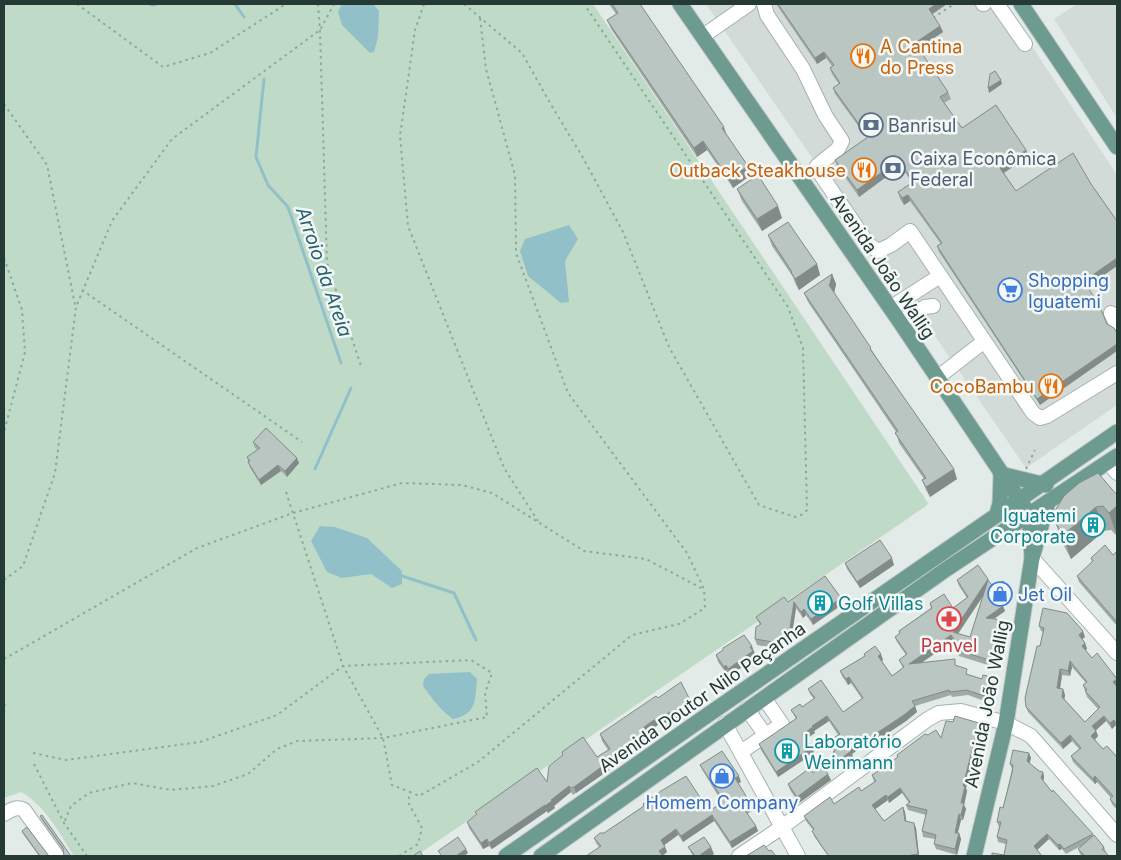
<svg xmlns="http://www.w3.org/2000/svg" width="1121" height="860" font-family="Inter,sans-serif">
<rect width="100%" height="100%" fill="#e3ebe8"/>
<g fill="#d2dbd7">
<path d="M706 4H1004L1117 175V405L1026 468Z"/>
<path d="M1077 4H1117V118L1054 19Z"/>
</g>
<path fill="#bfdac7" d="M4 4H593L928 503 926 506 416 856H74C59 833 46 806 21 792L4 798Z"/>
<g fill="#92c0c9">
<path d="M342 4H373L379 11 378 37 374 52 370 53 342 25 338 12Z"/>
<path d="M569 225 578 239 565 261 569 302 561 303 528 276 520 251 525 239Z"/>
<path d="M320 526 335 527 367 538 402 571V584L392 588 371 574 342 578 327 572 311 541Z"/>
<path d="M470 672 477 679C475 700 477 714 453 719 441 711 431 697 423 686L424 679 429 674Z"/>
</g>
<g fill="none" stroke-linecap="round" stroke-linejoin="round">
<g stroke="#92c0c9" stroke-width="3">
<path d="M150 4 153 5 156 4"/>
<path d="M235 4 244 17"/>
<path d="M264 79 256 157 268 185 288 207 341 363"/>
<path d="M315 469 351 388"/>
<path d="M399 575 454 593 476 640"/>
</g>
<g stroke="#a6b2af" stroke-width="16">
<g id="minor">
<path d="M764 4 767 15 803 69 825 115 842 141 838 149 817 166V169L868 244 878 251 891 245 910 231 1033 413 1040 418 1047 416 1117 373"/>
<path d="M983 4H984"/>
<path d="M997 4 1025 44"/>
<path d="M703 36 749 4"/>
<path d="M890 308 940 276"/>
<path d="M1111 313 1117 326"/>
<path d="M900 322 925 307 933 306"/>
<path d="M937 378 978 346"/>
<path d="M1108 462 1117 473"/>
<path d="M1032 558 1117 653"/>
<path d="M747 709 766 736"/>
<path d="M725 724 798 856"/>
<path d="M741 752 782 724 764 698"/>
<path d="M4 814C11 810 16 806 24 810L57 856"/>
<path d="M739 856 782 827 928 719 939 713 961 711 1006 723 1031 736 1117 835"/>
</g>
</g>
<g stroke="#c2c8c6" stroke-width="17">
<g id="major">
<path d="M680 4 900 322 1029 514 1032 558"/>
<path d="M1021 4 1117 147"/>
<path d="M1001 474 1046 485"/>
<path d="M997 514 1000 503 1001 474"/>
<path d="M506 856 699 721 1117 432"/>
<path d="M541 856 945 570 1117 456"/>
<path d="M974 856 1006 723 1032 558 1048 502"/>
</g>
</g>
<g stroke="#88aba0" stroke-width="2" stroke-dasharray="2.5 4" stroke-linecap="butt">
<path d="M77 4 163 67 210 53 286 4"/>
<path d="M318 4 320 30 327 263 361 366"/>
<path d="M424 4 415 30 400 136 408 226 504 468 538 521"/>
<path d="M464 4 522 53 550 103 582 156 623 232 669 347 759 505 795 517 801 515 807 510 803 348 788 307 584 4"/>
<path d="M933 18 954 4"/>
<path d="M4 104 47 165 75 305"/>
<path d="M4 258 22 310 25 352 4 432"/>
<path d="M82 290 302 442"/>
<path d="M1026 469 1035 450"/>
<path d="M286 492 343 666 383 738 392 785 410 792"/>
<path d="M4 580 23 566 55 473 76 307 112 221 172 139 320 30 334 4"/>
<path d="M4 659 197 548 293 513 402 483 462 485 492 493 584 551 646 559 703 589"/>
<path d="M4 706 6 701"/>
<path d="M33 753 66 760 200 742 277 715 343 666 471 660 492 673 485 693 487 717 383 738 297 741 277 749 248 774 213 786 171 790 132 783 89 793 71 806 64 823"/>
<path d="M34 764 64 823 87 856"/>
<path d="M399 856 418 844 422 828 408 802 410 792 419 796 478 762 632 635 679 624 705 608 704 589 687 553 568 393 516 253 515 175 486 69 480 18"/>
</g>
<use href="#minor" stroke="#fff" stroke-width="14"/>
<use href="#major" stroke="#6d9b90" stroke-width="15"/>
</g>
<g fill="#9faaa6" fill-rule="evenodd">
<path d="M609 4H640L727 136 751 175 733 188 707 150 697 157 611 29 607 20 616 14Z"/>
<path d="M776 4H947L932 14 940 26 943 32 918 48 948 92 951 99 944 103 962 128 1026 150 1029 156 1004 173 1016 191 1091 184 1117 221V266L1087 287 1040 405 939 252 937 246 941 244 910 201 904 205 900 199 898 192 912 183 901 166 859 197 837 166 835 160 867 138 835 94 833 88 839 84 832 74 830 68 832 66 826 58 817 64Z"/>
<path d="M737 189 782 218 762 231 742 201Z"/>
<path d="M768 235 817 264 820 275 799 290 795 283 793 277 772 246Z"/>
<path d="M832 274 836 284 834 293 957 479 930 497 926 490 922 480 924 479 899 443 896 432 808 302 804 293Z"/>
<path d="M253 442 299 463 287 477 281 471 261 485 250 468 247 457 258 450 255 448Z"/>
<path d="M1117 495V536L1111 530 1104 531 1071 559 1064 546 1055 522Z"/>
<path d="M1117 551V626L1079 582 1077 576 1092 562 1091 558 1113 555Z"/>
<path d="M845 563 894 565 860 588 847 569Z"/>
<path d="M957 580 994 588 1011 596 1001 603 1005 611 994 619 1003 627 1001 632 1003 636 991 666 959 656 957 650 958 647 953 641 921 663 957 666 969 675 982 679 991 677 993 683 987 702 968 695 952 697 951 695 915 706 917 712 906 721 873 743 874 745 868 750 864 745 852 754 853 757 840 766 835 758 833 752 834 751 829 741 838 735 829 721 814 731 815 733 806 739 812 747 814 753 778 777 761 750 759 744 796 719 791 710 802 707 814 699 810 694 808 689 843 712 862 699 851 683 848 685 842 676 840 671 865 656 864 654 883 660 882 661 892 676 903 668 899 660 906 655 897 642 895 637 900 634 899 631 931 608 930 603 953 608 967 598 959 586ZM984 595 970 637 958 634Z"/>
<path d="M841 598 843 604 813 625 806 615 803 618 796 608 791 641 787 640 782 644 781 649 757 645 755 639 760 625 756 617 788 602Z"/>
<path d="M1039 626 1085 637 1082 639 1085 643 1087 649 1085 650 1092 658 1117 679V727L1116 725 1112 729 1106 721 1096 730 1098 736 1095 740 1103 749 1117 757V810L1112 804 1110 799 1111 798 1097 782 1095 784 1073 762 1071 756 1079 749 1072 741 1063 749 1028 712 1026 707 1043 632 1041 631ZM1072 667 1086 683 1083 685 1087 697 1098 709 1085 722 1064 699 1065 695 1063 689H1060L1062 675 1070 676Z"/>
<path d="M754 652 756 657 731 675 728 672 726 673 718 662 716 655Z"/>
<path d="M658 698 692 706 674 720 672 718 661 726 659 724 647 733 649 740 608 767 609 770 576 793 573 795 571 792 554 806 555 808 548 813 547 811 492 849 489 846 483 849 469 828 467 822 477 815 475 812 547 782 563 755 562 752 597 757 608 750 602 741 600 734Z"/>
<path d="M953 722 979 723 981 728 966 788 967 791 964 805 966 809 963 820H961L958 833H959L961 839 957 855 936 849 934 844 935 839 923 837 922 831 926 815 908 810 906 805 909 803 902 793 889 803 888 800 875 809 884 821 903 807 905 812 906 821 916 828 919 856H828L814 836 813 830 806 821 804 816 834 804 861 791 874 782 872 775 898 758 897 755 928 735 941 738Z"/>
<path d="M1029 753 1031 758 1029 763 1039 771 1043 772 1044 777 1043 781 1052 792 1104 847 1106 852 1109 856H1082L1080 854 1078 849 1081 846 1066 854 1062 849 1059 850 1049 839 1037 850 1004 855 1006 844 998 842 997 837 999 827 997 822 1003 808 1012 769 1010 764Z"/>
<path d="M700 765 741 782 738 783 753 810 747 814 756 826 758 831 732 848 714 821 683 842 678 835 664 845 667 852 663 856 599 847 596 843 594 838 604 833 644 806 643 804 709 811 721 804 719 800 720 799 703 771Z"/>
<path d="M813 773 831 780 799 803 790 790 788 784Z"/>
<path d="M40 816 71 856 63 850 41 819Z"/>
<path d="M22 831 49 856H39L23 834Z"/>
<path d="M688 847 714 854 710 856H693Z"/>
</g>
<g fill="#828b87">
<path d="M936 4H947L931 15 929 9Z"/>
<path d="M940 26 943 32 917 49 915 43Z"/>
<path d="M824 52 826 58 817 64 815 58Z"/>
<path d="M1001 80 1002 84 989 93 988 88Z"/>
<path d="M724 127 727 136 722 128Z"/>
<path d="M703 141 707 150 697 157 694 148Z"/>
<path d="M1026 150 1029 156 1002 174 1000 168Z"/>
<path d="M899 160 901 166 859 197 857 190Z"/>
<path d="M748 166 751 175 733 188 729 179Z"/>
<path d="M908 195 910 201 904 205 902 198Z"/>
<path d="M778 206 782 218 762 231 757 219Z"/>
<path d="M1117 258V266L1086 287 1084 281Z"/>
<path d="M817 264 820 275 799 290 795 279Z"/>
<path d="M832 274 836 284 834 294 829 285Z"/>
<path d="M1117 344V351L1040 405 1037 399Z"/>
<path d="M297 458 299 463 287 477 285 471Z"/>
<path d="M278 465 281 471 261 485 259 480Z"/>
<path d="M954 469 957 479 930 497 926 487Z"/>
<path d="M1117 506V536L1109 513Z"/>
<path d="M1096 507 1104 531 1071 559 1063 535Z"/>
<path d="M892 558 894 565 860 588 857 582Z"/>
<path d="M988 579 990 585 955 638 953 632Z"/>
<path d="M1009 591 1011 596 1000 604 998 598Z"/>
<path d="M841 598 843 604 813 625 811 619Z"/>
<path d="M794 602 796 608 791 641 789 635Z"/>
<path d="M1003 606 1005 611 988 623 986 618Z"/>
<path d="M804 609 806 615 803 618 801 612Z"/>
<path d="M1001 622 1003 627 1001 632 1003 636 991 666 989 660Z"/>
<path d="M1083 631 1085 637 1081 640 1079 635Z"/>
<path d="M785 634 787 640 782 644 781 649 779 643V638Z"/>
<path d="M951 635 953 641 911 670 909 664Z"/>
<path d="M1085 643 1087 649 1084 651 1082 646Z"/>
<path d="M752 646 756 657 731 675 728 669Z"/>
<path d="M881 654 883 660 880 662 878 656Z"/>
<path d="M1070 661 1072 667 1070 676 1068 671Z"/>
<path d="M726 665 728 672 726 673 724 667Z"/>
<path d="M1060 669 1062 675 1059 694 1057 688Z"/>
<path d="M849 677 851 683 848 685 846 679Z"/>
<path d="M991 677 993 683 987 702 985 696Z"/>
<path d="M1117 679V686L1113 682Z"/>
<path d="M1063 689 1065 695 1064 702 1062 697Z"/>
<path d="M690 700 692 706 674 720 671 713Z"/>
<path d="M915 706 917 712 906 721 873 743 874 745 868 750 866 744 871 737Z"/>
<path d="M670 712 672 718 661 726 658 720Z"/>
<path d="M827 716 829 721 814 731 815 733 805 739 803 734 812 726Z"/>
<path d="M1104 716 1106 721 1094 732 1092 726Z"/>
<path d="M657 718 659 724 647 733 649 740 608 767 609 770 576 793 574 787 605 761 644 727Z"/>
<path d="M1114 720 1116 725 1112 729 1110 723Z"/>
<path d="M979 723 981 728 966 788 967 791 964 805 966 809 963 820 961 815 963 786Z"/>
<path d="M1096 731 1098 736 1093 741 1091 736Z"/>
<path d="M1070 735 1072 741 1063 749 1061 743Z"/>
<path d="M862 740 864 745 852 754 853 757 840 766 838 761 849 749Z"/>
<path d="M812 747 814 753 778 777 776 772Z"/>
<path d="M1029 753 1031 758 1029 766 1027 761Z"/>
<path d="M1043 772 1044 777 1043 783 1041 778Z"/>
<path d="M828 774 831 780 799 803 797 797Z"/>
<path d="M739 776 741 782 737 784 735 778Z"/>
<path d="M1095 776 1097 782 1095 784 1093 779Z"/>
<path d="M569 786 571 792 554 806 555 808 548 813 545 806 551 800Z"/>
<path d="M900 788 902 793 889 803 888 797Z"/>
<path d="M886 795 888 800 874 810 872 805Z"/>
<path d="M751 804 753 810 746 814 744 809Z"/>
<path d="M545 805 547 811 492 849 489 843Z"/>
<path d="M903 807 905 812 907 826 905 821Z"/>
<path d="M959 814 961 820 956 838 955 833Z"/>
<path d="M712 815 714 821 683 842 681 836Z"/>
<path d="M914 823 916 828 919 856 918 854Z"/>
<path d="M756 826 758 831 732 848 730 842Z"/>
<path d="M676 829 678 835 663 846 661 840Z"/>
<path d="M959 833 961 839 957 855 955 849Z"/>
<path d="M1047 834 1049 839 1036 851 1034 846Z"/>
<path d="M487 839 489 846 483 849 481 843Z"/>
<path d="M1060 844 1062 849 1059 850 1058 845Z"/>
<path d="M665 847 667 852 661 856 659 851Z"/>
<path d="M711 847 714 854 710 856H699Z"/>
<path d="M466 849 468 853 464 856H456Z"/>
</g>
<g fill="#b9c6c1" stroke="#828b87" fill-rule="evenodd">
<path d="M612 4H640L724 127 722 128 748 166 729 179 703 141 694 148 607 20 618 13Z"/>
<path d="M778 4H936L929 9 940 26 915 43 948 92 940 97 962 128 996 105 1026 150 1000 168 1016 191 1073 153 1091 184 1117 221V258L1084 281 1100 307 1107 324 1114 328 1117 333V344L1037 399 937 246 942 243 908 195 902 198 898 192 913 182 899 160 857 190 835 160 868 137 833 88 840 83 830 68 834 65 824 52 815 58Z"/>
<path d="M995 71 1001 80 988 88 990 74Z"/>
<path d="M758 175 778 206 757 219 737 189Z"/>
<path d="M788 222 817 264 795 279 791 272H792L768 235Z"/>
<path d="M832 274 830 284 829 285 871 348 870 349 954 469 926 487 922 480 926 478 895 433 898 431 804 293Z"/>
<path d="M266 428 297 458 285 471 278 465 259 480 248 462 250 461 247 457 260 448 253 442Z"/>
<path d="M1098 473 1117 495V506L1109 513 1103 506 1096 507 1063 535 1055 522 1056 509 1064 496 1079 483Z"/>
<path d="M880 540 892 558 857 582 845 563Z"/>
<path d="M1105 545 1113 555 1117 551V620L1116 621 1077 576 1093 561 1091 558Z"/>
<path d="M978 565 988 579 953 632 970 637 988 580 994 588 1003 581 1009 591 998 598 1003 606 986 618 996 619 1001 622 998 629 1001 630 989 660 957 650 958 645 951 635 909 664 955 659V665L967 669 966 674 982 679 983 675 991 677 985 696 966 690 950 692 949 690 912 701 915 706 904 715 871 737 872 740 866 744 862 740 849 749 851 751 838 761 833 752 835 751 829 741 840 734 827 716 812 726 813 727 803 734 812 747 776 772 759 744 797 718 791 710 800 704 802 707 815 698 808 689 821 680 843 712 863 698 849 677 846 679 840 671 865 656 864 654 875 646 881 654 878 656 892 676 904 667 899 660 907 654 895 637 900 633 899 631 932 608 930 603 944 594 953 608 968 597 957 580Z"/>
<path d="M825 576 841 598 811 619 804 609 801 612 794 602 789 635 785 634 779 638V643L755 639 756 627 761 624 756 617 784 597 788 602Z"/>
<path d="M1043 608 1067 613 1083 631 1079 635 1085 643 1082 646 1092 658 1097 653 1117 679 1113 682 1117 687V724L1114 720 1110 723 1104 716 1092 726 1096 731 1091 736 1103 749 1107 746 1117 757V807L1110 799 1113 796 1095 776 1093 779 1071 756 1081 748 1070 735 1061 743 1026 707 1025 698 1037 646H1040L1044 628 1039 626ZM1070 661 1087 682 1083 685 1087 690 1085 691 1100 707 1085 722 1062 697 1063 689 1057 688 1060 669 1068 671Z"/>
<path d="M744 635 752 646 750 647 753 651 728 669 726 665 724 667 716 655 723 650V648Z"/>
<path d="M681 682 690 700 671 713 670 712 658 720 657 718 644 727 646 733 605 761 607 763 574 787 571 788 569 786 551 800 552 801 545 806V805L489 843 487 839 481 843 467 822 477 814 475 812 537 768 547 782 549 766 563 755 562 752 583 737 597 757 610 749 600 734 656 696 658 698Z"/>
<path d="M955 716 979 723 963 786H965L961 803H964L961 815 959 814 955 833H959L955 849 934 844 936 835 922 831 927 810 906 805 910 802 900 788 888 797 886 795 872 805 884 821 903 807 905 821 914 823 918 854 906 856H829L821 845 812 831 814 829 804 816 830 797 834 804 859 787 861 791 876 781 872 775 898 757 897 755 925 734 928 735 936 730 941 738 946 721 953 722Z"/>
<path d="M1013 750 1029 753 1027 761 1039 771 1043 772 1041 778 1052 792 1053 790 1093 834 1064 849 1060 844 1058 845 1047 834 1034 846 1042 856H992V853L1004 855 1007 840 997 837 1001 822H997L1000 807 1003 808 1012 773 1013 765 1010 764Z"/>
<path d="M722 751 739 776 735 778 751 804 744 809 756 826 730 842 712 815 681 836 676 829 661 840 665 847 659 851 663 856H586L601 846 594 838 600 833H604L644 806 643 804 661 791 686 776 709 811 722 803 719 800 722 798 700 765Z"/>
<path d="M823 766 828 774 797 797 788 784 810 768 813 773Z"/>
<path d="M42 815 71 856H64L63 848 40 816Z"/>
<path d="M27 827 49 856H40L22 831Z"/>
<path d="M1094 835 1104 847 1102 849 1109 856H1085L1078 849Z"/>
<path d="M458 837 466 849 456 856H442L438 851Z"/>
<path d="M704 837 711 847 699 856H695L688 847Z"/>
<path d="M764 845 769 851 771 850 776 856H746Z"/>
<path d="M420 851 423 856H413Z"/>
</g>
<defs>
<g id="restaurant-ring" transform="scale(1.25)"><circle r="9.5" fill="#f3f8f6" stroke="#e8710a" stroke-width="1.5"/><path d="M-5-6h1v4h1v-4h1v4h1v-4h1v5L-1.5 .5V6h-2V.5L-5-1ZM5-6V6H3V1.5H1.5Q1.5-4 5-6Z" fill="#e8710a"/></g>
<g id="bank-ring" transform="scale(1.25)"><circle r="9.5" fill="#f3f8f6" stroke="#5c6f8a" stroke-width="1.5"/><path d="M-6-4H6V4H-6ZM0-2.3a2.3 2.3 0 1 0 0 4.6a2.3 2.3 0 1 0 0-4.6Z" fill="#5c6f8a"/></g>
<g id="supermarket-ring" transform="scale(1.25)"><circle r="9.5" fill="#f3f8f6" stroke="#3f7fe0" stroke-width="1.5"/><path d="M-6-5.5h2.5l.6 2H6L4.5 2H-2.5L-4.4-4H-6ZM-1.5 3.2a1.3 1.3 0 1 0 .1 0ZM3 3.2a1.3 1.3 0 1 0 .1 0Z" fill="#3f7fe0"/></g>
<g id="building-ring" transform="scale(1.25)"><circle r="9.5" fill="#f3f8f6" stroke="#0f9aa8" stroke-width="1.5"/><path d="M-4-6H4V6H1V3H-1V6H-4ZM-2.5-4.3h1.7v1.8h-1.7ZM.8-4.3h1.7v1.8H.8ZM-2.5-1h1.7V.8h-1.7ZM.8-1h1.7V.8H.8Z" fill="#0f9aa8"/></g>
<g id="shop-ring" transform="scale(1.25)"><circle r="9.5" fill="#f3f8f6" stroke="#3f7fe0" stroke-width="1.5"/><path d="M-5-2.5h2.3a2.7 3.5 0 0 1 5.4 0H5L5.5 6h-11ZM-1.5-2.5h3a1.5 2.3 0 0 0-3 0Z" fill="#3f7fe0"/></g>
<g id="pharmacy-ring" transform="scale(1.25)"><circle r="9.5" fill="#f3f8f6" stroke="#e0444e" stroke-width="1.5"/><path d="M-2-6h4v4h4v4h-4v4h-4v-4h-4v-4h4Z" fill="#e0444e"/></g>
</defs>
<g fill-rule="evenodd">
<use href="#restaurant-ring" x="863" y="56"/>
<use href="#bank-ring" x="871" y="125"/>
<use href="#bank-ring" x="893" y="168"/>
<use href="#restaurant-ring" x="864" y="170"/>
<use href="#supermarket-ring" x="1010" y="290"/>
<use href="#restaurant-ring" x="1051" y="386"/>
<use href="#building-ring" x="1093" y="525"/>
<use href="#shop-ring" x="1000" y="594"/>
<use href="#building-ring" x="820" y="603"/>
<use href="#pharmacy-ring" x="949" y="619"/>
<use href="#building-ring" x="787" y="751"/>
<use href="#shop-ring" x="722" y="776"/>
</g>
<g text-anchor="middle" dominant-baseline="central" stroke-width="5" stroke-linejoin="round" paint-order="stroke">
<g font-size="18" fill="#c56008" stroke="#f3f8f6" text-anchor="end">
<text x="880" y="46" text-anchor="start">A Cantina<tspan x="880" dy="21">do Press</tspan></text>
<text x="846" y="170">Outback Steakhouse</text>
<text x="1034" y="386">CocoBambu</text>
</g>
<g font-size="18" fill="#4e5e75" stroke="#f3f8f6" text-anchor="start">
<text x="888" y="125">Banrisul</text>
<text x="910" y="158">Caixa Econômica<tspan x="910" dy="21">Federal</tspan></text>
</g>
<g font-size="18" fill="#253a35" stroke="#f3f8f6">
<text transform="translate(883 266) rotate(56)">Avenida João Wallig</text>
<text transform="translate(702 697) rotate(-35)">Avenida Doutor Nilo Peçanha</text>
<text transform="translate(987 704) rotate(-79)">Avenida João Wallig</text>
</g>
<g font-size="18" fill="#366cbe" stroke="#f3f8f6" text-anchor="start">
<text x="1028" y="280">Shopping<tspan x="1028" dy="21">Iguatemi</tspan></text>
<text x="1018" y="594">Jet Oil</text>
<text x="722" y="802" text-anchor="middle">Homem Company</text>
</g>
<g font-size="18" fill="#0d838f" stroke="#f3f8f6" text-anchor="start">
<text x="1076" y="515" text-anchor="end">Iguatemi<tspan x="1076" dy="21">Corporate</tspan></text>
<text x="838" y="603">Golf Villas</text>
<text x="804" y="741">Laboratório<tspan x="804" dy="21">Weinmann</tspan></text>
</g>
<g font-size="18" fill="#be3a42" stroke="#f3f8f6">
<text x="949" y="645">Panvel</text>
</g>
<g font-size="19" font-style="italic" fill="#26626f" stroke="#f3f8f6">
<text transform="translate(324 272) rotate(71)">Arroio da Areia</text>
</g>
</g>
<rect width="1121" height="860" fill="none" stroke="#253a35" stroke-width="10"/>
</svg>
